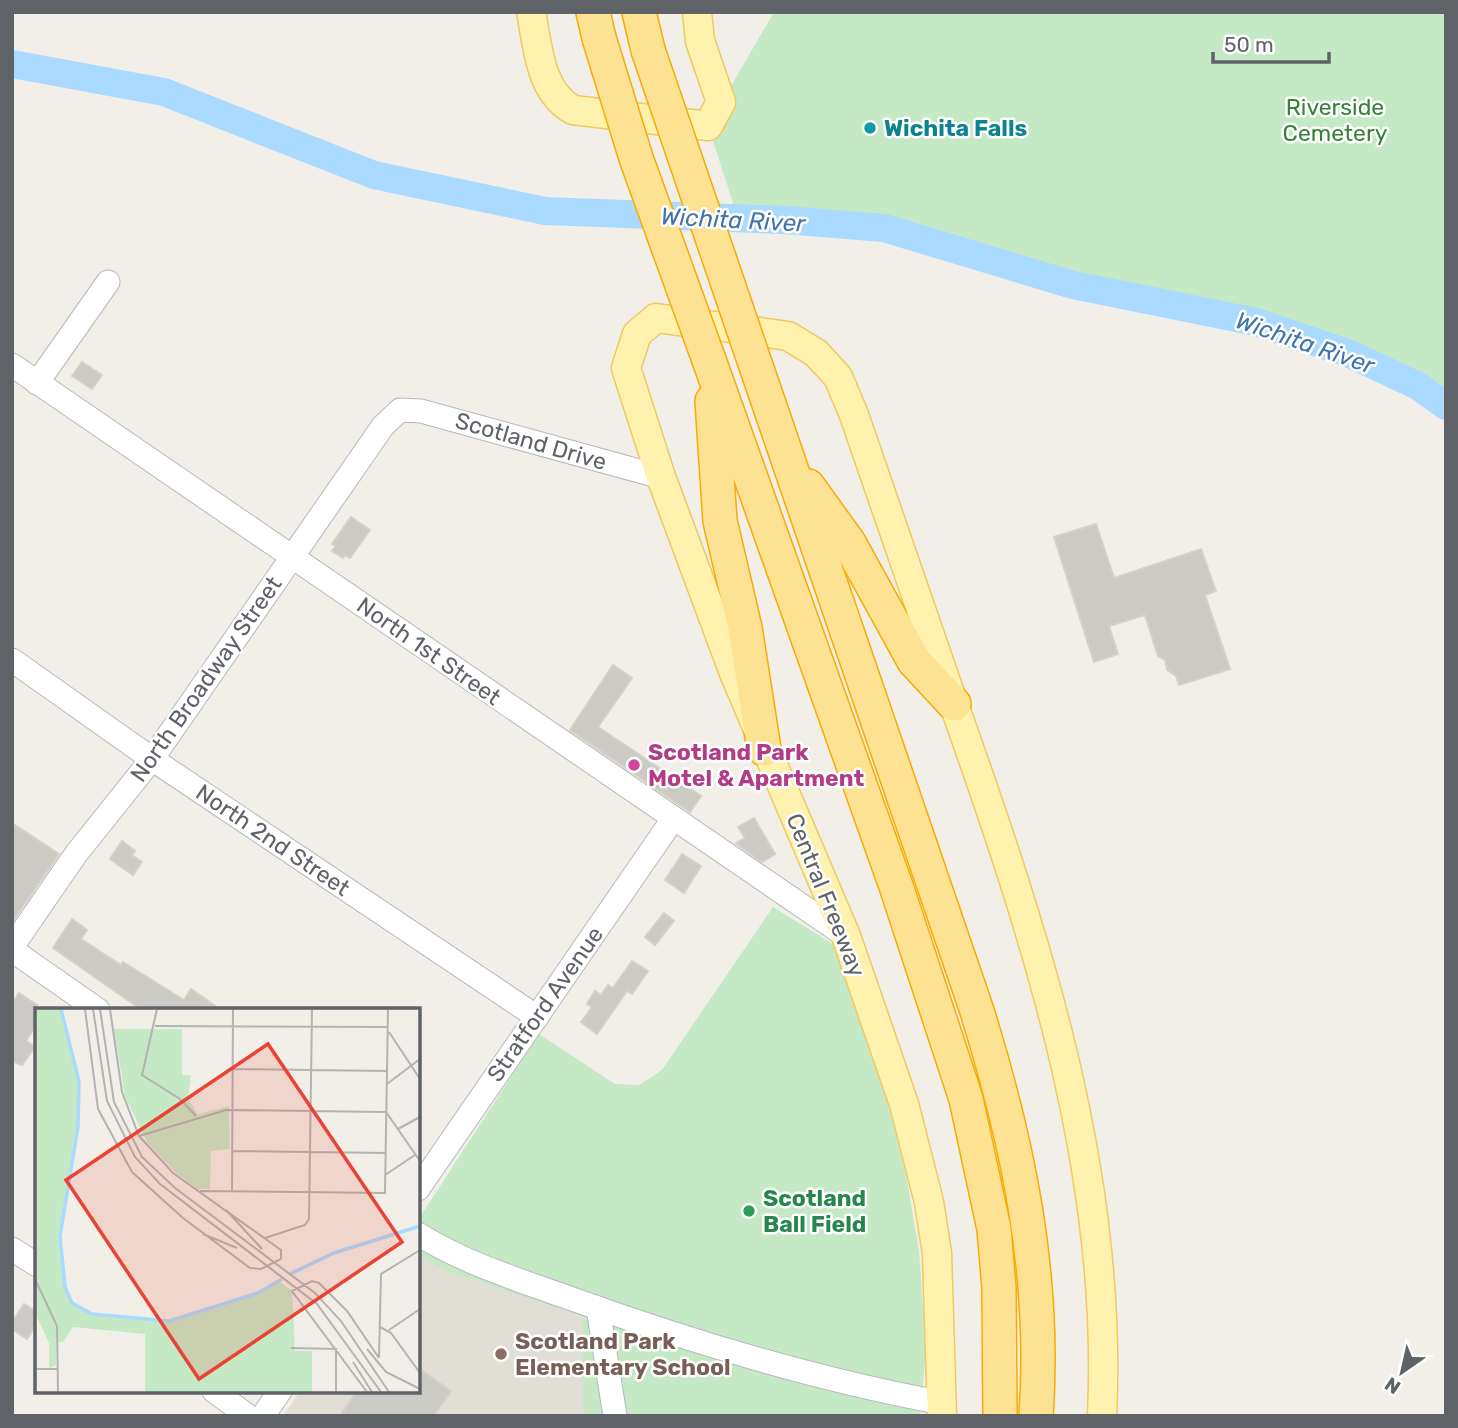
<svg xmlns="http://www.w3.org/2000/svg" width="1458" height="1428" font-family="Rubik,sans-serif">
<rect width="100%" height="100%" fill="#f1efe8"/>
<path fill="#e1ded6" d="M418 1256 446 1271 583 1317V1416H283L300 1391H418Z"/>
<g fill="#c5e8c5">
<path d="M774 12H1446V406C1337 327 1201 315 1074 286 1011 271 950 244 886 229 846 219 780 219 738 218L708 126Z"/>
<path d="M773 907 833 944 884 1088 906 1174 919 1251 926 1349 920 1416H583V1317L446 1271 418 1256V1220L539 1034 615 1084 639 1085 662 1070Z"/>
</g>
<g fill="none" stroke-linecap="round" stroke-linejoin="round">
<path stroke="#aadaff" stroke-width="28" d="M12 64 164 92 374 175 545 211 785 220 884 228 1073 285 1256 322 1350 354 1418 386 1446 406"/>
</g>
<g fill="#cccac5" stroke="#d6d1c6" stroke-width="2">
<path d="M82 362 102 375 92 389 72 376Z"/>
<path d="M351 517 370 530 350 558 345 555 343 558 332 551 336 546 332 544Z"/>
<path d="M1096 524 1114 578 1201 549 1216 591 1205 595 1230 669 1179 685 1176 676 1167 670 1165 660 1158 656 1145 615 1109 626 1118 654 1094 662 1054 537Z"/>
<path d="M613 665 632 678 598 727 701 796 690 812 570 730Z"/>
<path d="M754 818 775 854 762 862 736 843 745 838 738 827Z"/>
<path d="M12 823 59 854 12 922Z"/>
<path d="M122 841 135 851 132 855 142 862 133 875 110 859Z"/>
<path d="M682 854 701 866 684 893 665 880Z"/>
<path d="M664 913 674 921 655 945 645 937Z"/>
<path d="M72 919 87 930 81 939 121 965 123 962 184 1000 191 989 221 1010H142L53 948Z"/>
<path d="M632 961 648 971 632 994 627 991 597 1034 581 1022 592 1007 587 1004 595 991 601 995 608 985 613 988Z"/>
<path d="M19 993 37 1005V1024L26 1041 35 1047 22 1065 12 1061V1004Z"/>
<path d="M24 1304 37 1312V1324L27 1339 12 1329V1322Z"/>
<path d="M418 1368 451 1391 434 1416H340L357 1391H418Z"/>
</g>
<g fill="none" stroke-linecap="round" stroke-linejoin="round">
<g stroke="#b5b8bc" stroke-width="25">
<g id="minor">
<path d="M12 365 846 936"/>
<path d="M37 383 108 282"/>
<path d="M12 660 152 759 537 1017"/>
<path d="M12 947 76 854 152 759 383 426 400 410 421 411 661 477"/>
<path d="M12 950 98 1010"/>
<path d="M418 1189 673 819"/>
<path d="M418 1234C466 1264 522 1281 575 1300 695 1343 817 1380 943 1403"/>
<path d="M12 1249 37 1265"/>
<path d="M598 1308 615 1416"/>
<path d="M214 1391 248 1416"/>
<path d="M263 1416 280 1391"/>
</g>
</g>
<g stroke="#f2c960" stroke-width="31">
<g id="major">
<path d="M531 12C538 46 539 91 573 110L708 126 721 102 700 41 697 12"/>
<path d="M942 1416 937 1253 929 1202 904 1104 846 936 734 673 661 477 626 368 637 334 656 318 788 336 816 353 838 377 854 415C887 512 920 609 954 705 1035 933 1114 1171 1102 1416"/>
</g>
</g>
<g stroke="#f9ab00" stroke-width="36">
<g id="highway">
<path d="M593 12 599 38"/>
<path d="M639 12 648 50"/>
<path d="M709 360 896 886 966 1099 994 1229 999 1288 1000 1416"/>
<path d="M757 369 976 1008C1018 1142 1046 1275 1036 1416"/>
<path d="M712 401 720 521 745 628 764 749"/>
<path d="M808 486 849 543 914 661 954 704"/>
</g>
</g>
<use href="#minor" stroke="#fff" stroke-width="23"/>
<use href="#major" stroke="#fff2af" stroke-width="28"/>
<use href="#highway" stroke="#fde293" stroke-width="33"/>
<g stroke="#f9ab00" stroke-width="36" stroke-linecap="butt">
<g id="highway-bridge">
<path d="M599 38 636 158 709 360"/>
<path d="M648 50 757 369"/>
</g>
</g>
<use href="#highway-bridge" stroke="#fde293" stroke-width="33"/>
</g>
<circle fill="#0f9aa8" stroke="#fff" stroke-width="2.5" cx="870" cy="128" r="7"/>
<circle fill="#d1479c" stroke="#fff" stroke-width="2.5" cx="634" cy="765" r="7"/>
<circle fill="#2e9e5b" stroke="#fff" stroke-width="2.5" cx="749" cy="1211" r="7"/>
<circle fill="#8d6e63" stroke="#fff" stroke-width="2.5" cx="501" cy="1354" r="7"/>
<g text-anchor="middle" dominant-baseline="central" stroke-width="5" stroke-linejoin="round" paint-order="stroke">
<g font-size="23" fill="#348238" stroke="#fff">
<text x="1335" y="107">Riverside<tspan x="1335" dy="26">Cemetery</tspan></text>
</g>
<g font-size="23" font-weight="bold" fill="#0d838f" stroke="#fff" text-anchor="start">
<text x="884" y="128">Wichita Falls</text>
</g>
<g font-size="23" fill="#5f6368" stroke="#fff">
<text transform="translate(531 441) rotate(16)">Scotland Drive</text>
<text transform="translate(429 651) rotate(35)">North 1st Street</text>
<text transform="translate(206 679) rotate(-55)">North Broadway Street</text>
<text transform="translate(273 840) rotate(34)">North 2nd Street</text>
<text transform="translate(826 895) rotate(68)">Central Freeway</text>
<text transform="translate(545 1004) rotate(-55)">Stratford Avenue</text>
</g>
<g font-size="23" font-weight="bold" fill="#b23c85" stroke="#fff" text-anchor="start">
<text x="648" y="752">Scotland Park<tspan x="648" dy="26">Motel &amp; Apartment</tspan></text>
</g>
<g font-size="23" font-weight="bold" fill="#27864d" stroke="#fff" text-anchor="start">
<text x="763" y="1198">Scotland<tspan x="763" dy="26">Ball Field</tspan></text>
</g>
<g font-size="23" font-weight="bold" fill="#785e54" stroke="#fff" text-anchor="start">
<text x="515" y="1341">Scotland Park<tspan x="515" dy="26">Elementary School</tspan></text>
</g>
<g font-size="24" font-style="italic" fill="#4174aa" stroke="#fff">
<text transform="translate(733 220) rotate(3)">Wichita River</text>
<text transform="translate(1305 343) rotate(19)">Wichita River</text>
</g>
</g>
<g transform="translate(35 1008)">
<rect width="385" height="385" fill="#f1efe8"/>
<path d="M0 1H26L44 73 43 119 25 228 30 279 37 295 57 306 134 313 223 285 244 273 257 283 260 343H277V384H110V326L38 319 28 334H21V357L14 360V335L0 305ZM79 21H147V67H156L153 91 163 106 194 98 195 141 176 143 175 181H163L142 166 112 134 90 88Z" fill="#c5e8c5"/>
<path fill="none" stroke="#aadaff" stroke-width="3.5" d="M26 1 44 73 43 119 25 228 30 279 37 295 57 306 134 313 223 285 247 271M255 266 299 245 385 218"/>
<path fill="none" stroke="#b3b3b1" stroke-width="2" d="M50 1 63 101 97 164 148 210 215 260 226 261 246 251V242L138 165 104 128 87 84 75 1M58 1 72 93 100 149 125 176 282 296 346 384M65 1 79 94 107 149 140 180 280 285 306 313 354 384M122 1 107 67 145 91 161 108M120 18 353 19M354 24 385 71M198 61 352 63M352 76 385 51M363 121 385 109M104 128 191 102 351 104 385 153M197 143 351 145M350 167 380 147M165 183 350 185 353 1M197 183 198 1M191 202 227 241M168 226 202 240M230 230 270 217 274 211 277 1M0 271 22 318 23 384M345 319 356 325 385 365M354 322 385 301M256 340 301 341V384M332 341 351 364 385 381M344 349 346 266 385 242M318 354 337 384M0 361H23M332 384 257 283 277 273 284 275 312 303 344 350"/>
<path fill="#ea4335" fill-opacity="0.15" stroke="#ea4335" stroke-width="3.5" d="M233 36 367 234 164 371 31 172Z"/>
<rect width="385" height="385" fill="none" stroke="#5f6368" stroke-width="3.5"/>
</g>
<rect width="1458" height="1428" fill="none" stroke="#5f6368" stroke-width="28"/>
<g transform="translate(1402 1372) rotate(214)" stroke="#ffffff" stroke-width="5" paint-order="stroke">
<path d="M0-5L12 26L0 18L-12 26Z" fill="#5f6368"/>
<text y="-10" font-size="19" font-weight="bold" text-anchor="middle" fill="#5f6368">N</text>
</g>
<path d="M1213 52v10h116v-10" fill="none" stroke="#5f6368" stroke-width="3.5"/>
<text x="1224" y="52" font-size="21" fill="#5f6368" stroke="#ffffff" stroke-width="5" paint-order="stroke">50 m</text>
</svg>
